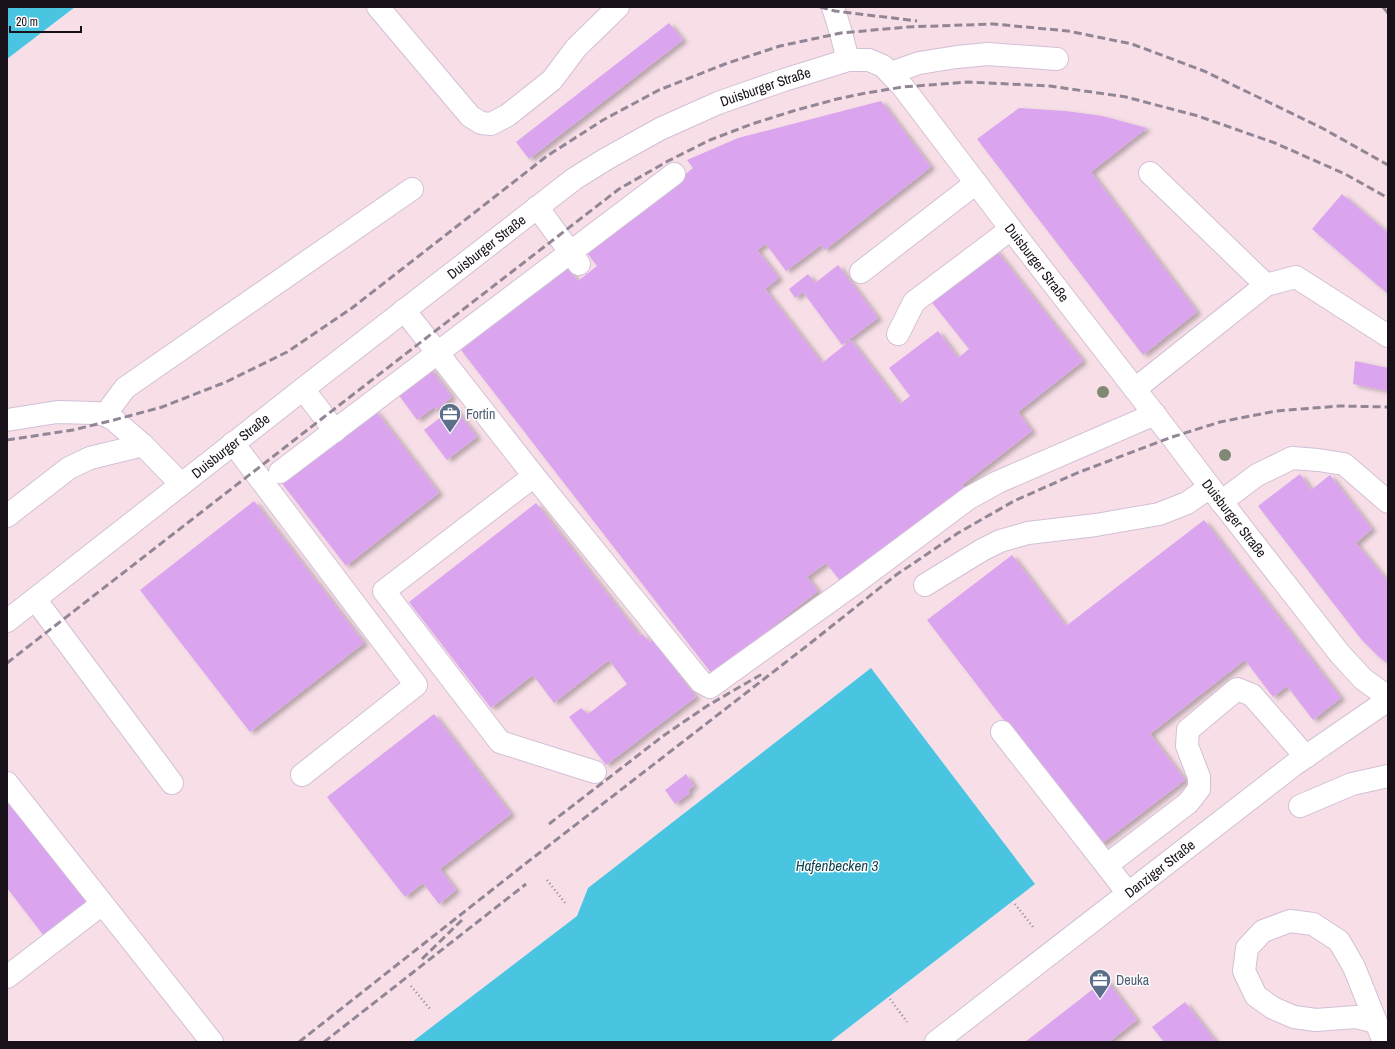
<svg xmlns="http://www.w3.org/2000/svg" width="1395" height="1049" font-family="'Archivo Narrow',sans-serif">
<defs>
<filter id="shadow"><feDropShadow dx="4.5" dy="2.5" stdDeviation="2" flood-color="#0004"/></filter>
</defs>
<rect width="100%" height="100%" fill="#faeaff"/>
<path fill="#f8dfe7" d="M75 7H1388V1042H830L1035 884 871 668 588 888 577 916 412 1042H7V59Z"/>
<g fill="#49c5e2">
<path d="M7 7H75L7 59Z"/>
<path d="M871 668 1035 884 830 1042H412L577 916 588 888Z"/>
</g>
<g fill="#daa5ee" filter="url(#shadow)">
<path d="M669 23 683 40 529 159 516 142Z"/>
<path d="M881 101 931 167 825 250 821 245 786 271 766 244 757 250 779 278 765 289 822 363 851 340 900 404 910 396 889 368 938 331 958 358 969 349 930 300 995 249 1083 361 1018 412 1032 431 962 485 964 487 841 582 826 563 807 577 818 591 712 674 461 350 566 267 578 281 597 266 587 253 693 168 687 160 738 138Z"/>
<path d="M1019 108 1066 111 1102 116 1147 128 1091 172 1197 312 1143 355 977 139Z"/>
<path d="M1342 194 1388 233V294L1312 229Z"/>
<path d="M838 265 878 318 842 345 803 292 795 298 789 289 808 274 815 283Z"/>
<path d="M1355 361 1388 368V391L1353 384Z"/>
<path d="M429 367 452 397 436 410 434 407 417 420 398 394Z"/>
<path d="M454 407 477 437 447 460 424 430Z"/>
<path d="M375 410 439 493 346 566 281 482Z"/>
<path d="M1300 474 1311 490 1330 475 1372 529 1356 543 1388 582V664L1378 656 1361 639 1258 506Z"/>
<path d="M254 501 364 643 250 732 140 590Z"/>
<path d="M536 503 640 636 642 634 649 642 652 640 696 697 606 765 569 717 581 708 588 714 627 684 609 660 554 703 533 675 491 708 409 602Z"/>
<path d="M1204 520 1341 698 1313 720 1287 686 1273 697 1245 660 1150 734 1185 780 1100 845 927 620 1012 555 1066 626Z"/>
<path d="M434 714 511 814 440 869 456 890 439 904 423 883 405 897 327 797Z"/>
<path d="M686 774 694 786 688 790 690 793 675 804 665 790Z"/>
<path d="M7 798 88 903 44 936 7 888Z"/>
<path d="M1106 979 1137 1020 1109 1042H1025Z"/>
<path d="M1185 1002 1216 1042H1164L1152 1027Z"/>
</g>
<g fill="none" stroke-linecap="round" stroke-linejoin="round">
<g stroke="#d2bfd8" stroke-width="24">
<g id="minor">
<path d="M378 7 470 116 481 123 491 124 508 115 552 80 576 48 618 7"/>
<path d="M833 7 841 33 848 60"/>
<path d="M891 73 919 63 957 57 988 54 1057 59"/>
<path d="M1150 173 1266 285"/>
<path d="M537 207 579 264"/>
<path d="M861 272 976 183"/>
<path d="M404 310 534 476 701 682 710 687 855 583 969 498 998 482 1155 414"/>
<path d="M898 334 914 302 1011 229"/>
<path d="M303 389 335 431"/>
<path d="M1135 389 1266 285 1296 277 1388 336"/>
<path d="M105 415 125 388 412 189"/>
<path d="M7 420 57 412 96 413 105 415 114 420 143 445 181 484"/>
<path d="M233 443 416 685 302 775"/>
<path d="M280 472 674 174"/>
<path d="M534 476 384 591 500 742 595 772"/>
<path d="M1221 502 1257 475 1292 458 1318 460 1344 464 1388 502"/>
<path d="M7 516 69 468 90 458 143 445"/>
<path d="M925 585 982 550 1000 541 1028 533 1096 525 1159 514 1187 503 1210 487"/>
<path d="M35 599 172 783"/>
<path id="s1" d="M7 621 303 389 574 179 606 159 660 129 718 103 784 80 848 60H869L883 66 903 87 1011 229 1172 437 1210 487 1340 654 1363 679 1388 697"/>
<path d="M1002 732 1128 893"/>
<path d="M7 783 212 1042"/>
<path d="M1300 806 1352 784 1388 776"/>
<path d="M1116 858 1188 803 1199 789V777L1187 746 1188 730 1237 689 1252 695 1306 757"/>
<path d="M7 977 102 904"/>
<path d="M1376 1022 1356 1017 1316 1020 1294 1017 1273 1008 1256 996 1244 971 1247 948 1263 931 1290 921 1313 924 1339 941 1354 967 1384 1042"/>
<path id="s2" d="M936 1042 1295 764 1388 700"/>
</g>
</g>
<g stroke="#928696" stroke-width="2.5" stroke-dasharray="1 3" stroke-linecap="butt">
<path d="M547 880 566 904"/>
<path d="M1015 904 1033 927"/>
<path d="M411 986 430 1009"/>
<path d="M890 999 907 1022"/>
</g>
<use href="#minor" stroke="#fff" stroke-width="22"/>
<g stroke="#928696" stroke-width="3" stroke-dasharray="8 4" stroke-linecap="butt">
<path d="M820 7 835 11 917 21"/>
<path d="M1383 7 1388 13"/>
<path d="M7 440 73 430 114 420 162 407 226 382 287 352 352 308 547 156 603 120 659 90 725 64 780 46 841 33 907 27 993 24 1068 31 1132 44 1204 71 1322 128 1388 165"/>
<path d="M7 663 324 417 619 189 668 161 710 140 752 124 793 111 837 99 866 93 903 87 968 82 1050 86 1126 97 1198 116 1275 143 1345 174 1388 198"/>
<path d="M549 824 663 736 707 706 762 674"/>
<path d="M422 959 462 920"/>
<path d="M299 1042 525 864 808 645 896 575 958 533 1014 501 1077 473 1172 437 1220 422 1276 411 1339 406 1388 407"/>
<path d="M324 1042 526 884"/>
</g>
</g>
<g fill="#7f8873">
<circle cx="1103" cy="392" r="6"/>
<circle cx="1225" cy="455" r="6"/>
</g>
<defs>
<g id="office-pin" transform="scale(1.15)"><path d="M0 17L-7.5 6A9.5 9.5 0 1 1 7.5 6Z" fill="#5c6f8a" stroke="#fdfdfd"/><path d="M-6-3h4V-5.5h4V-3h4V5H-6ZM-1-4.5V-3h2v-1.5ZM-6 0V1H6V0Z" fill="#fff"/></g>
</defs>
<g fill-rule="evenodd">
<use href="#office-pin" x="450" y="414"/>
<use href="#office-pin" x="1100" y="980"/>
</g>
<g text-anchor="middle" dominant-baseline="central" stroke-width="3" stroke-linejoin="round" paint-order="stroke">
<g font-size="14" fill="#18111a" stroke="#fdfdfd">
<text stroke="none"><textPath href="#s1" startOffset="932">Duisburger Straße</textPath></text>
<text stroke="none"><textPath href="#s1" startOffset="608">Duisburger Straße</textPath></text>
<text stroke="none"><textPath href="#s1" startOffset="1305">Duisburger Straße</textPath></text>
<text stroke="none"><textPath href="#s1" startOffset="284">Duisburger Straße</textPath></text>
<text stroke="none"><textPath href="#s1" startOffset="1628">Duisburger Straße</textPath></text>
<text stroke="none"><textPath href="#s2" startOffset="283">Danziger Straße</textPath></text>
</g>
<g font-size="14" fill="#4e5e75" stroke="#fdfdfd" text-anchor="start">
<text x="466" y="414">Fortin</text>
<text x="1116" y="980">Deuka</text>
</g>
<g font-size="15" font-style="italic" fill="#0f4652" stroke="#fdfdfd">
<text x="837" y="865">Hafenbecken 3</text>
</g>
</g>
<rect width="1395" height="1049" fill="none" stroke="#18111a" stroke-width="16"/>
<path d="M10 26v6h71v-6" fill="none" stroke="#18111a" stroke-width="2"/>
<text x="16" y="26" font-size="12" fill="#18111a" stroke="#fdfdfd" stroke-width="3" paint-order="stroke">20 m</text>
</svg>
